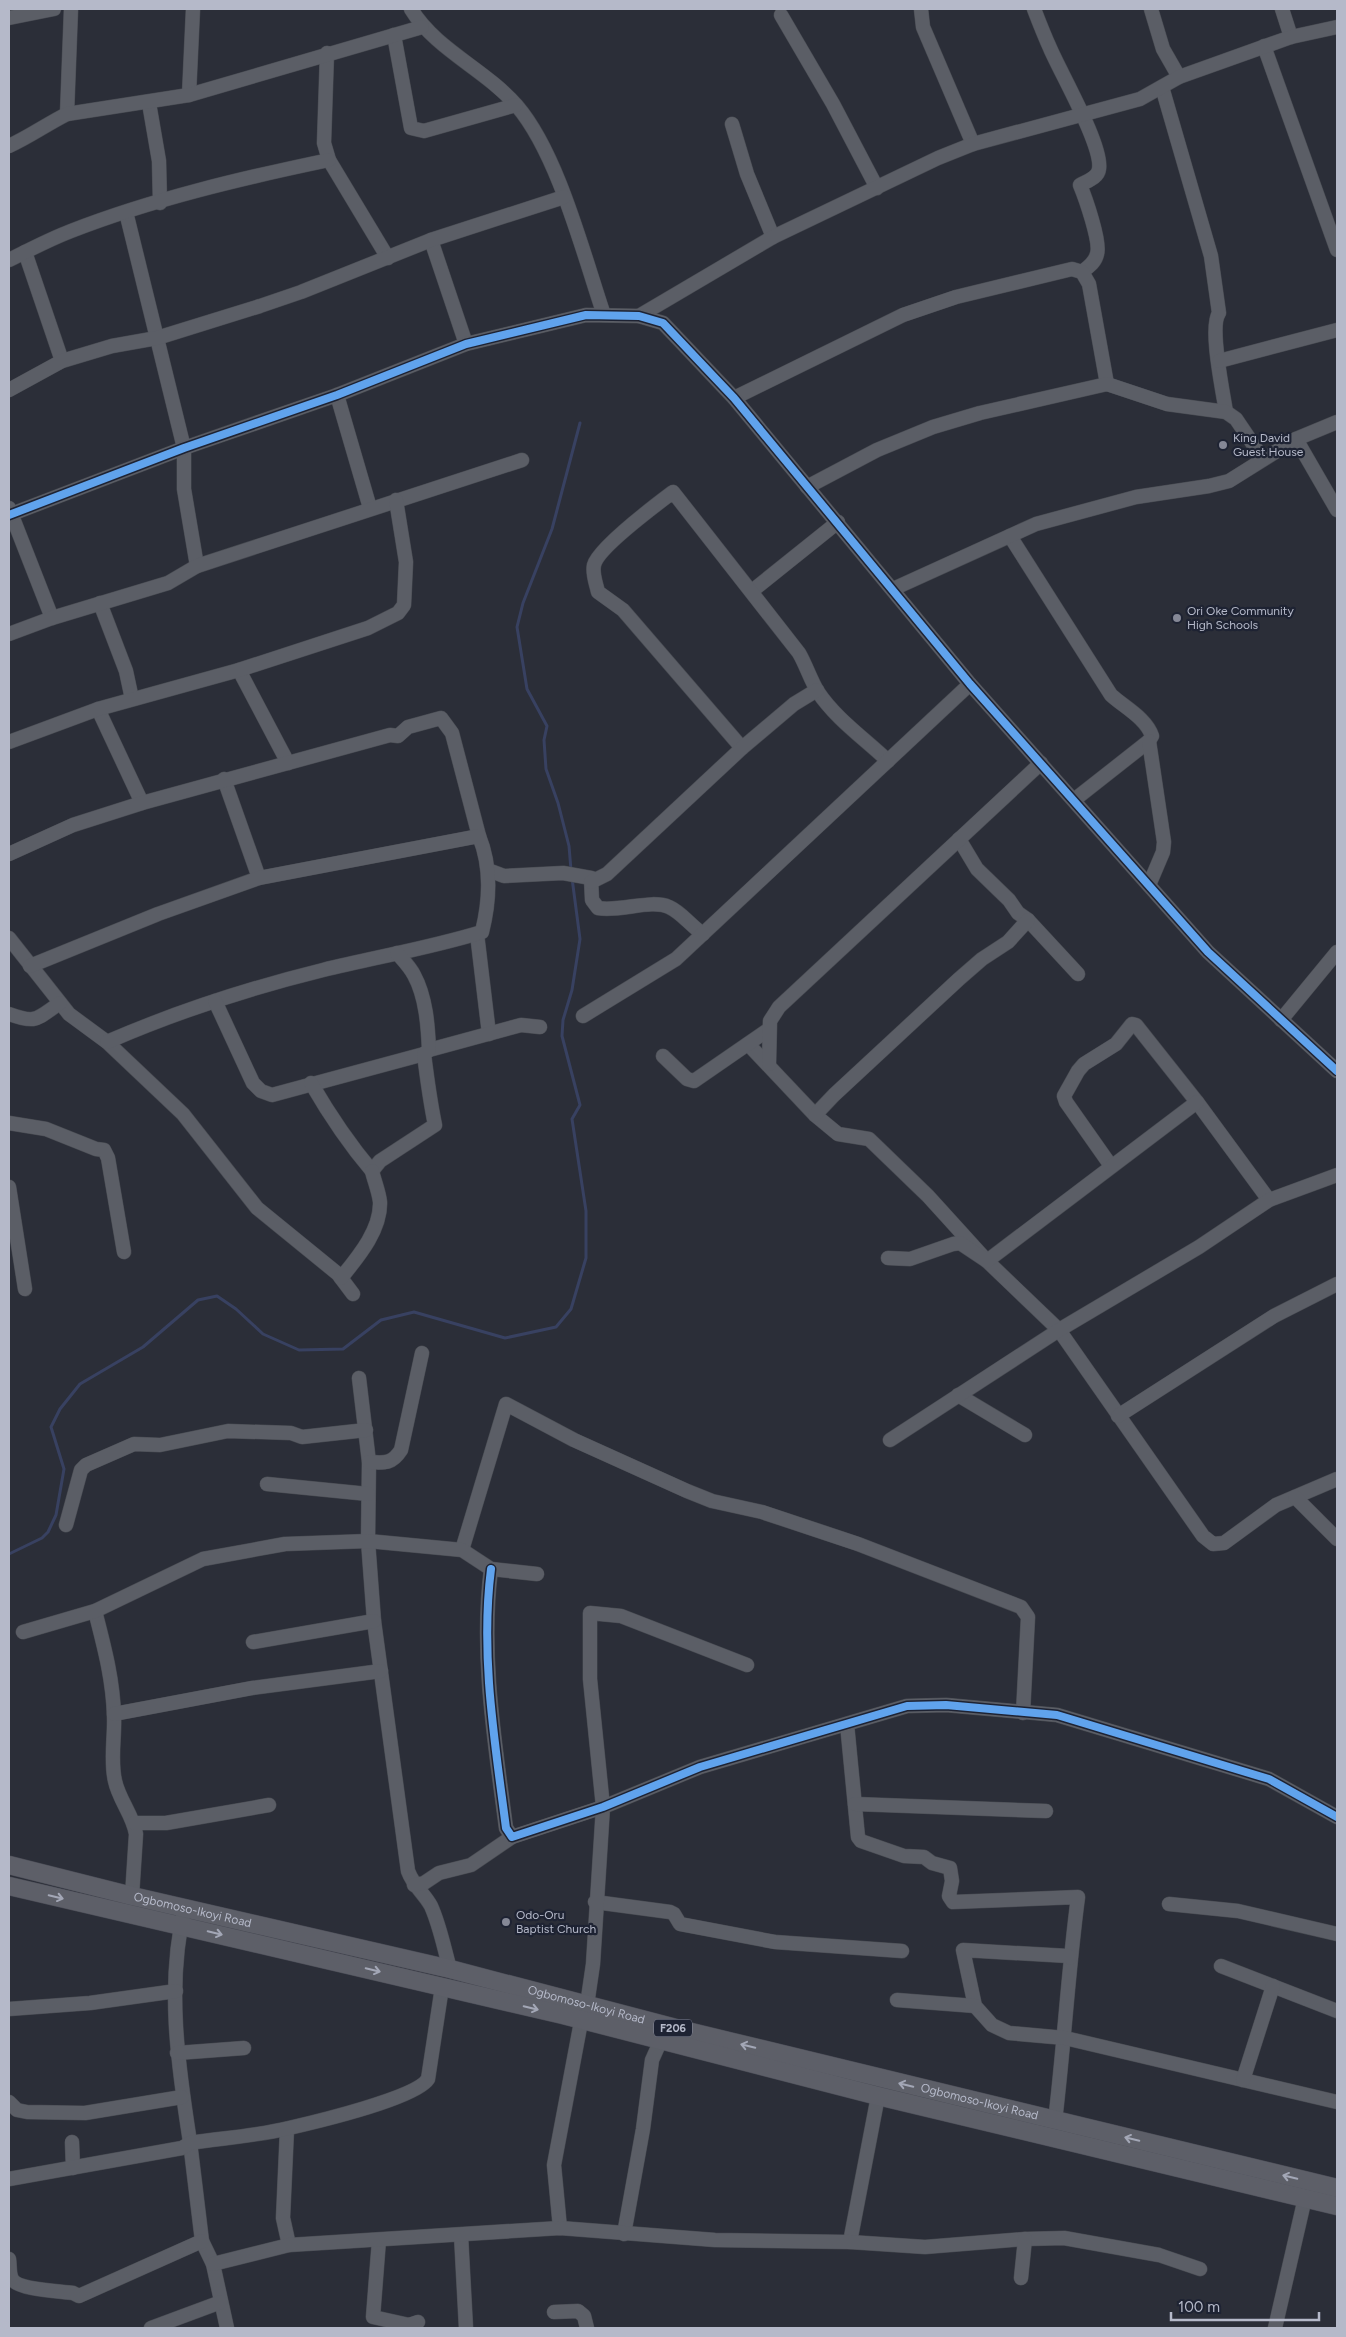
<svg xmlns="http://www.w3.org/2000/svg" width="1346" height="2337" font-family="Figtree,sans-serif">
<rect width="100%" height="100%" fill="#2b2e38"/>
<g fill="none" stroke-linecap="round" stroke-linejoin="round">
<g stroke="#384161" stroke-width="3">
<path d="M571 870 569 846 558 803 546 769 544 740 547 726 527 689 517 627 523 603 552 529 580 423"/>
<path d="M9 1554 42 1538 48 1532 56 1515 64 1469 51 1427 60 1409 80 1384 143 1347 198 1300 217 1296 236 1309 263 1334 299 1350 343 1349 381 1320 414 1312 505 1338 556 1327 571 1309 586 1258V1211L572 1119 580 1105 562 1036 563 1020 572 990 580 939 572 878"/>
</g>
<g stroke="#474a51" stroke-width="15">
<g id="minor">
<path d="M411 9C436 50 485 69 517 106 558 154 583 253 604 315"/>
<path d="M921 9 923 27 973 144"/>
<path d="M1034 9C1039 22 1044 35 1050 48 1060 72 1103 146 1099 169 1098 178 1087 181 1080 185 1085 197 1101 242 1097 254 1095 263 1088 267 1082 272"/>
<path d="M1151 9 1163 49 1179 77"/>
<path d="M1282 9 1291 37"/>
<path d="M781 15 833 104 877 188"/>
<path d="M9 18 54 9"/>
<path d="M394 35 411 128 424 131 516 105"/>
<path d="M1264 46 1337 250"/>
<path d="M327 53 324 143 329 160 388 258"/>
<path d="M1162 87 1211 256 1219 313C1209 327 1223 392 1226 412"/>
<path d="M189 95 193 9"/>
<path d="M149 103 159 161 160 203"/>
<path d="M67 114 71 9"/>
<path d="M732 124 747 174 773 237"/>
<path d="M9 146C29 137 47 124 67 114L189 95 422 27"/>
<path d="M126 212 184 448V489L197 566"/>
<path d="M431 240 466 344"/>
<path d="M25 252 62 361"/>
<path d="M9 260C29 250 50 239 71 231 153 199 243 178 329 160"/>
<path d="M639 316 773 237 938 158 973 144 1140 99 1179 77 1291 37 1337 27"/>
<path d="M1219 361 1337 330"/>
<path d="M9 390 62 361 112 346 157 338 260 306 301 292 431 240 564 197"/>
<path d="M337 395 370 508"/>
<path d="M734 398 903 315 956 297 1072 269 1082 272 1089 284 1107 384"/>
<path d="M1296 439 1337 510"/>
<path d="M807 487 877 450 933 427 980 413 1107 384 1167 404 1226 412 1236 419 1263 459"/>
<path d="M9 508 52 618"/>
<path d="M9 515 184 448 337 395 466 344 586 315 639 316 663 323 734 398 970 684 1208 952 1337 1071"/>
<path d="M1010 536 1111 695C1124 707 1146 718 1152 736L1149 741 1074 800"/>
<path d="M893 589 1036 524 1136 497 1209 486 1229 481 1296 439 1337 422"/>
<path d="M752 591 838 522"/>
<path d="M100 603 126 671 132 699"/>
<path d="M9 634 52 618 168 583 197 566 522 460"/>
<path d="M239 670 288 763"/>
<path d="M98 709 142 803"/>
<path d="M9 742 98 709 239 670 368 628 398 613 404 605 406 562 396 500"/>
<path d="M742 748 623 610 598 592C596 583 592 574 594 565 598 548 657 504 673 492L799 653C806 665 811 681 818 692 836 719 865 739 888 761"/>
<path d="M224 779 259 878"/>
<path d="M959 839 977 869 1009 900 1018 913 1028 920 1078 974"/>
<path d="M9 854 73 825 142 803 390 735 398 736 408 727 441 718 452 733 479 836"/>
<path d="M488 870 504 876 563 873 591 878 592 900 598 908C620 912 651 899 669 907 681 912 691 926 703 934"/>
<path d="M591 882 607 874 742 748 794 704 817 690"/>
<path d="M1149 885 1163 852 1164 842 1149 741"/>
<path d="M477 934 489 1034"/>
<path d="M9 938 69 1014 107 1042 183 1114 257 1208 338 1274 353 1294"/>
<path d="M30 966 158 914 259 878 479 836C492 868 490 900 482 932 430 948 376 957 323 970 250 988 176 1012 107 1042"/>
<path d="M215 1001 253 1083 261 1091 272 1095 424 1054"/>
<path d="M9 1014C37 1024 36 1019 60 1003"/>
<path d="M583 1016 676 959 970 684"/>
<path d="M1281 1020 1337 952"/>
<path d="M748 1044 815 1115 838 1134 869 1139 928 1196 987 1261 1059 1330 1203 1536 1213 1544 1224 1543 1276 1505 1337 1479"/>
<path d="M429 1050 521 1025 540 1027"/>
<path d="M663 1056 687 1079 694 1081 768 1030"/>
<path d="M769 1064 770 1021 779 1007 1041 763"/>
<path d="M311 1083C329 1114 349 1144 372 1171L380 1161 435 1125C430 1101 427 1078 424 1054L429 1050C428 1026 426 997 414 975 410 967 403 960 397 953"/>
<path d="M815 1115 834 1095 959 979 982 959 1008 942 1028 920"/>
<path d="M9 1123 46 1129 96 1149 104 1150 108 1158 124 1252"/>
<path d="M1111 1166 1066 1102 1064 1096 1078 1071 1084 1064 1116 1044 1132 1024 1136 1025 1197 1102 1269 1200"/>
<path d="M9 1187 25 1289"/>
<path d="M888 1258 910 1259 953 1244 960 1243 987 1261 1197 1102"/>
<path d="M341 1278C358 1257 381 1230 380 1202 379 1192 374 1180 372 1171"/>
<path d="M359 1378 369 1462 368 1541 374 1621 408 1871C414 1887 424 1893 431 1906 440 1926 444 1948 450 1969"/>
<path d="M958 1395 1025 1435"/>
<path d="M1118 1416 1274 1316 1337 1284"/>
<path d="M890 1440 1059 1330 1199 1247 1269 1200 1337 1175"/>
<path d="M369 1462C385 1463 392 1464 401 1450L422 1353"/>
<path d="M267 1484 368 1494"/>
<path d="M1295 1497 1337 1539"/>
<path d="M66 1525 81 1470 86 1465 134 1444 160 1445 228 1431 291 1433 302 1437 366 1430"/>
<path d="M462 1550 506 1404 574 1440 687 1491 712 1501 762 1512 858 1544 1021 1607 1028 1617 1023 1713"/>
<path d="M491 1569C480 1655 495 1743 506 1828L512 1837 603 1807 700 1767 907 1706 946 1705 1057 1715 1269 1779 1337 1817"/>
<path d="M95 1611C104 1646 113 1679 114 1716 115 1737 110 1760 115 1781 119 1800 133 1815 136 1834L132 1896"/>
<path d="M23 1632 95 1611 203 1559 285 1544 368 1541 462 1550 491 1569 537 1574"/>
<path d="M253 1642 374 1621"/>
<path d="M114 1714 252 1688 381 1671"/>
<path d="M847 1724 858 1837 861 1841 904 1856 924 1857 932 1863 950 1868 952 1881 949 1896 953 1902 1078 1897C1068 1972 1064 2047 1055 2121"/>
<path d="M855 1804 1046 1811"/>
<path d="M134 1823H166L269 1805"/>
<path d="M414 1885 424 1883 439 1873 471 1865 512 1837"/>
<path d="M595 1902 670 1912 674 1914 680 1924 775 1942 902 1951"/>
<path d="M1169 1904 1238 1911 1337 1934"/>
<path d="M185 1907C166 1984 178 2065 190 2142 194 2175 198 2208 202 2241L213 2264 227 2328"/>
<path d="M1070 1958 1068 1956 963 1950 975 2006 992 2025 1009 2033 1065 2038 1337 2102"/>
<path d="M1221 1966 1337 2011"/>
<path d="M897 2000 975 2006"/>
<path d="M587 2005 593 1964 603 1807 590 1679V1613L621 1616 747 1665"/>
<path d="M9 2009 90 2003 176 1991"/>
<path d="M177 2053 244 2048"/>
<path d="M1243 2080 1273 1986"/>
<path d="M9 2102 17 2110 27 2112 85 2113 182 2097"/>
<path d="M287 2129 283 2218 289 2245"/>
<path d="M72 2142 73 2168"/>
<path d="M9 2179 182 2148 190 2143C222 2138 257 2136 289 2128 315 2122 416 2098 428 2079L442 1987"/>
<path d="M560 2228 554 2165 580 2027 586 2021"/>
<path d="M624 2234 643 2129 652 2060 661 2040"/>
<path d="M461 2235 466 2328"/>
<path d="M379 2240 373 2317 409 2325 418 2322"/>
<path d="M850 2242 878 2096"/>
<path d="M9 2259C10 2265 9 2274 12 2279 18 2290 61 2291 73 2293L79 2296 202 2241"/>
<path d="M213 2264 289 2245 560 2228 715 2240 850 2242 925 2247 1025 2239 1064 2238 1159 2255 1200 2269"/>
<path d="M1021 2278 1025 2239"/>
<path d="M554 2312 578 2311 584 2316 587 2328"/>
<path d="M151 2328 221 2302"/>
<path d="M1275 2328 1305 2198"/>
</g>
</g>
<g stroke="#494b55" stroke-width="19">
<g id="major">
<path id="s1" d="M9 1865 132 1896 450 1969 687 2031 1337 2188"/>
<path d="M9 1886 563 2015 878 2096 1337 2206"/>
</g>
</g>
<use href="#minor" stroke="#5b5e66" stroke-width="14"/>
<use href="#major" stroke="#5d5f68" stroke-width="18"/>
<g stroke="#1e2333" stroke-width="11">
<g id="cycleway">
<path d="M9 515 184 448 337 395 466 344 586 315 639 316 663 323 734 398 970 684 1208 952 1337 1071"/>
<path d="M491 1569C480 1655 495 1743 506 1828L512 1837 603 1807 700 1767 907 1706 946 1705 1057 1715 1269 1779 1337 1817"/>
</g>
</g>
<use href="#cycleway" stroke="#60a3ed" stroke-width="8"/>
</g>
<defs><path id="oneway-shaft" d="M-6 0H5M1.5-3L5.5 0L1.5 3" fill="none" stroke-width="1.6" stroke-linecap="round" stroke-linejoin="round" transform="scale(1.25)"/></defs>
<g stroke="#a3a7b6">
<use href="#oneway-shaft" transform="translate(56 1897) rotate(13)"/>
<use href="#oneway-shaft" transform="translate(215 1933) rotate(13)"/>
<use href="#oneway-shaft" transform="translate(373 1970) rotate(13)"/>
<use href="#oneway-shaft" transform="translate(531 2008) rotate(13)"/>
<use href="#oneway-shaft" transform="translate(748 2046) rotate(-166)"/>
<use href="#oneway-shaft" transform="translate(906 2085) rotate(-166)"/>
<use href="#oneway-shaft" transform="translate(1132 2139) rotate(-167)"/>
<use href="#oneway-shaft" transform="translate(1290 2177) rotate(-167)"/>
</g>
<g fill="#858896" stroke="#1e2333" stroke-width="2">
<circle cx="1223" cy="445" r="5"/>
<circle cx="1177" cy="618" r="5"/>
<circle cx="506" cy="1922" r="5"/>
</g>
<g text-anchor="middle" dominant-baseline="central" stroke-width="4.5" stroke-linejoin="round" paint-order="stroke">
<rect fill="#1e2333" stroke="#888c9c" stroke-width="1" x="654" y="2019.5" width="38" height="17" rx="4"/>
<g font-size="11" font-weight="bold" fill="#b5b9c9">
<text x="673" y="2028">F206</text>
</g>
<g font-size="12" fill="#b5b9c9" stroke="#1e2333" text-anchor="start">
<text x="1233" y="438">King David<tspan x="1233" dy="14">Guest House</tspan></text>
<text x="1187" y="611">Ori Oke Community<tspan x="1187" dy="14">High Schools</tspan></text>
<text x="516" y="1915">Odo-Oru<tspan x="516" dy="14">Baptist Church</tspan></text>
</g>
<g font-size="12" fill="#b5b9c9" stroke="#1e2333">
<text stroke="none"><textPath href="#s1" startOffset="189">Ogbomoso-Ikoyi Road</textPath></text>
<text stroke="none"><textPath href="#s1" startOffset="594">Ogbomoso-Ikoyi Road</textPath></text>
<text stroke="none"><textPath href="#s1" startOffset="999">Ogbomoso-Ikoyi Road</textPath></text>
</g>
</g>
<rect width="1346" height="2337" fill="none" stroke="#b5b9c9" stroke-width="20"/>
<path d="M1171 2312v8h148v-8" fill="none" stroke="#b5b9c9" stroke-width="2.5"/>
<text x="1178" y="2312" font-size="15" fill="#b5b9c9" stroke="#1e2333" stroke-width="4" paint-order="stroke">100 m</text>
</svg>
